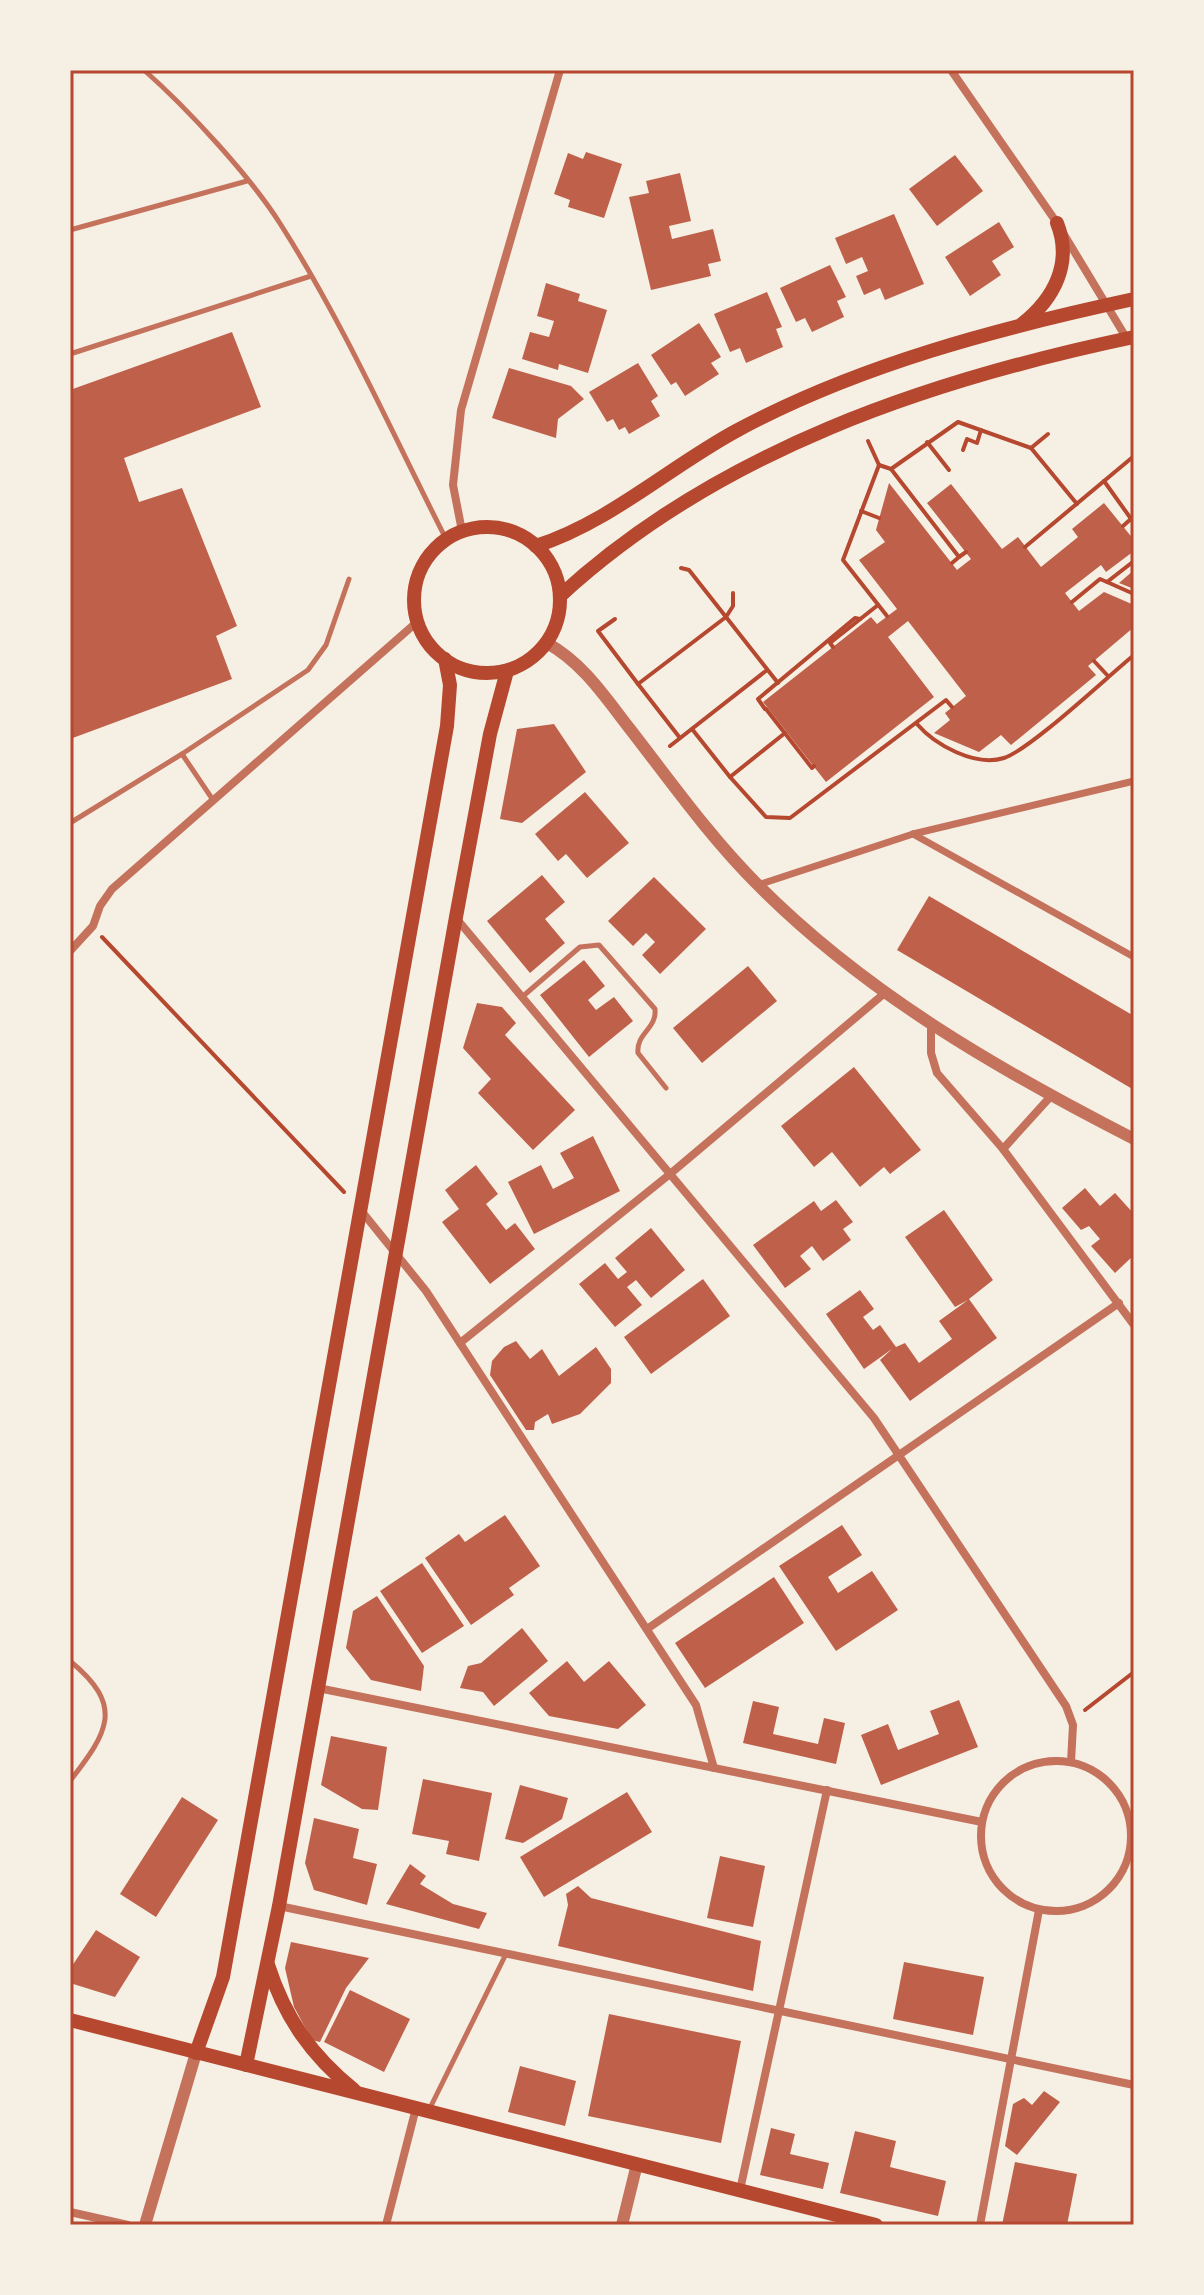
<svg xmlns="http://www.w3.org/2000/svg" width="1204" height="2295" font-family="Roboto,sans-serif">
<rect width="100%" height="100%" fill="#f6efe4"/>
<g fill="#bf614a">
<path d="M586 152 622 164 604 218 568 207 570 200 554 194 568 153 583 159Z"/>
<path d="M955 155 983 191 937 226 909 189Z"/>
<path d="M680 173 691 221 669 226 672 239 713 229 721 261 708 264 711 276 651 290 629 197 649 193 646 181Z"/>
<path d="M894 214 924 284 885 300 880 288 864 295 856 276 868 271 862 257 846 264 835 238Z"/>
<path d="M999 222 1014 247 992 261 1001 275 970 296 945 257Z"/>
<path d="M830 265 846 297 837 301 844 317 812 332 805 318 796 322 780 288Z"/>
<path d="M546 283 580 294 578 301 607 310 588 373 559 364 558 370 522 359 530 332 549 337 554 321 537 316Z"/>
<path d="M767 292 782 327 776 329 783 347 746 363 740 348 730 352 714 314Z"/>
<path d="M699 323 721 357 711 363 719 374 685 396 676 382 671 385 651 355Z"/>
<path d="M232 332 261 407 124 458 139 502 182 488 237 626 216 636 232 679 70 739V390Z"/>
<path d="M638 363 658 396 651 401 660 416 629 434 625 427 619 430 613 419 607 422 589 392Z"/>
<path d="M509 368 571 386 584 399 558 419 556 438 492 418Z"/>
<path d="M889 483 957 570 971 559 927 503 951 484 1002 549 1018 537 1041 567 1078 537 1072 529 1104 503 1134 540V551L1106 572 1101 565 1065 593 1079 611 1104 592 1134 605V627L1088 666 1096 675 1011 745 1001 735 979 752 934 733 950 720 945 713 966 696 908 621 888 637 934 697 826 782 763 702 871 617 877 624 897 609 859 560 885 542 876 530Z"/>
<path d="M1134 570V589L1119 583Z"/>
<path d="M554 724 586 772 522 823 500 819 517 729Z"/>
<path d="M585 792 629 843 587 878 566 854 558 861 535 834Z"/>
<path d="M542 875 565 902 545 919 565 943 530 973 487 921Z"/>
<path d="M654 877 706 929 660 974 642 955 655 942 646 933 633 946 608 921Z"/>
<path d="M929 896 1134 1016V1090L897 950Z"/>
<path d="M584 960 605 986 588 1000 596 1010 614 997 633 1021 589 1057 540 995Z"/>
<path d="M748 966 777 1001 702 1063 673 1028Z"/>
<path d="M477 1003 502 1007 516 1023 505 1035 575 1110 533 1150 478 1093 491 1079 463 1048Z"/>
<path d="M854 1067 921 1150 890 1174 884 1167 860 1187 832 1152 814 1167 781 1126Z"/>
<path d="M593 1136 620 1191 534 1234 508 1182 541 1165 553 1189 574 1178 560 1153Z"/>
<path d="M476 1165 498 1194 486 1204 506 1230 515 1223 535 1249 490 1284 442 1222 459 1209 445 1190Z"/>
<path d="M1085 1188 1100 1206 1115 1193 1134 1214V1255L1115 1273 1091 1246 1100 1239 1089 1226 1081 1230 1062 1208Z"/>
<path d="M836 1200 853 1222 843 1229 851 1240 823 1261 812 1246 800 1256 811 1269 785 1288 753 1245 814 1201 821 1211Z"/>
<path d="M944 1210 993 1280 969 1299 997 1338 910 1401 880 1360 892 1349 864 1369 826 1314 860 1290 874 1309 863 1317 873 1330 880 1325 896 1347 905 1343 919 1363 952 1339 939 1321 968 1300 955 1307 905 1237Z"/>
<path d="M651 1228 685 1270 651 1298 636 1280 627 1287 642 1305 615 1327 579 1284 605 1263 618 1279 627 1272 615 1258Z"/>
<path d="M703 1279 730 1316 651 1374 624 1337Z"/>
<path d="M516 1341 530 1359 542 1349 559 1376 596 1347 611 1369V1383L580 1414 552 1424 548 1414 535 1422 534 1430H526L490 1375 492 1361 504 1347Z"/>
<path d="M505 1515 540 1566 509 1588 514 1595 471 1625 425 1558 459 1534 465 1542Z"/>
<path d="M842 1525 862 1555 828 1577 838 1593 872 1571 898 1610 836 1651 779 1566Z"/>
<path d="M422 1563 464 1626 422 1653 380 1591Z"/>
<path d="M774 1577 804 1623 705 1688 675 1643Z"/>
<path d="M377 1596 424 1666 421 1691 371 1680 346 1648 353 1611Z"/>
<path d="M522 1628 548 1661 494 1706 483 1692 460 1688 468 1666 481 1663Z"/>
<path d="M567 1661 584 1682 609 1661 646 1705 618 1729 549 1716 529 1693Z"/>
<path d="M959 1700 978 1747 881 1785 861 1735 888 1724 898 1750 939 1734 930 1711Z"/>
<path d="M753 1701 779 1707 773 1734 818 1744 824 1718 845 1723 836 1764 743 1743Z"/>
<path d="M331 1736 387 1747 378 1810 362 1809 321 1785Z"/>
<path d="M423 1779 492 1793 479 1861 446 1854 449 1841 412 1834Z"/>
<path d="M520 1785 568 1798 562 1819 523 1843 505 1839Z"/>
<path d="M627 1792 652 1832 544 1897 520 1857Z"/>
<path d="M182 1797 218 1820 156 1917 120 1894Z"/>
<path d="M314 1818 359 1829 353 1858 377 1864 367 1905 314 1890 305 1863Z"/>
<path d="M720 1856 765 1866 753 1927 707 1918Z"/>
<path d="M410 1864 426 1876 420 1884 453 1904 487 1913 479 1929 386 1904Z"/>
<path d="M578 1886 591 1898 761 1941 753 1991 558 1946 568 1905 566 1894Z"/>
<path d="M96 1930 140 1957 115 1997 70 1983V1969Z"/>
<path d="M291 1942 369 1958 346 1988 320 2042 312 2040 294 2007 285 1968Z"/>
<path d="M904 1962 984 1977 973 2035 893 2019Z"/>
<path d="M350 1990 410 2019 384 2072 324 2042Z"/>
<path d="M609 2014 741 2041 721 2143 588 2116Z"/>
<path d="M520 2066 576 2081 565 2126 508 2112Z"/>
<path d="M1044 2091 1060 2102 1017 2155 1005 2146 1013 2104 1024 2098 1032 2105Z"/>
<path d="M771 2128 795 2134 790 2154 829 2163 823 2189 760 2175Z"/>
<path d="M855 2131 896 2141 890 2167 946 2181 938 2216 840 2193Z"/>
<path d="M1015 2162 1077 2174 1067 2225H1002Z"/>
</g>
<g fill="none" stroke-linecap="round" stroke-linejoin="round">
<g stroke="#b5482f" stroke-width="4">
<path d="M868 441 879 465"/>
<path d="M927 442 949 470"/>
<path d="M1031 448 1048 434"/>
<path d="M963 450 967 439 977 443 981 430"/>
<path d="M891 469 959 557 966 552"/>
<path d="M1104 481 1134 523"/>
<path d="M861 511 879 518"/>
<path d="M1123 526 1132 518"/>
<path d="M1025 547 1134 456"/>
<path d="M952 563 959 557"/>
<path d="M681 568 689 570 778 683"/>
<path d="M1107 582 1134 594"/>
<path d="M1072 602 1100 579 1107 582 1134 561"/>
<path d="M887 616 843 560 879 465 891 469 958 422 1031 448 1077 504"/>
<path d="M615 619 598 631 638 684"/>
<path d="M833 647 830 643 878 605"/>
<path d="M1094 661 1108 676"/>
<path d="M765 709 758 699 855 618 860 619"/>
<path d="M766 709 812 768 814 766"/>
<path d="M917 724C935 745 975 767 1004 758 1031 749 1107 677 1134 655"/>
<path d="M692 729 730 777 785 733"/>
<path d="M680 738 638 684 726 617 733 606V593"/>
<path d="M670 746 767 670"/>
<path d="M730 777 766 817 790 818 946 700 952 707"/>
<path d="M102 937 344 1192"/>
<path d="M1085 1710 1134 1672"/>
</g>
<g stroke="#c5725c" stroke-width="5">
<path d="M144 70C187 108 251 177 281 225 344 324 393 435 446 539"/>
<path d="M70 230 247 181"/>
<path d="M70 354 311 276"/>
<path d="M182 754 213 800"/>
<path d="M70 823 182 754 308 670 326 645 349 579"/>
<path d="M522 997 580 947 599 945 655 1009C657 1029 636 1033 638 1053L666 1088"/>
<path d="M70 1661C125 1706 108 1732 70 1781"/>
<path d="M429 2110 506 1954"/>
</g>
<g stroke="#c5725c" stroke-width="7">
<path d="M913 834 1134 957"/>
<path d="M758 885 913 834 1134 781"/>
</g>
<g stroke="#c5725c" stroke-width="8">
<path d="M951 70 1057 223 1127 339"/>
<path d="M462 531 453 485 461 410 560 70"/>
<path d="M456 918 874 1418 1066 1706 1073 1725 1071 1762"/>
<path d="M70 951 93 926 100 906 112 889 417 622"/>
<path d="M931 1025V1053L937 1073 1003 1149 1134 1325"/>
<path d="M1003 1149 1051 1096"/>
<path d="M359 1208 426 1291 696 1705 714 1768"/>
<path d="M460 1343 670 1174 886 992"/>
<path d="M647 1629 1119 1303"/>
<path d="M318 1688 982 1822"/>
<circle cx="1056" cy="1836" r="75"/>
<path d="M279 1906 1134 2085"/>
<path d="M740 2190 827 1790"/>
<path d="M70 2212 128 2225"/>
<path d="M386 2225 416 2108"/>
<path d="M980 2225 1039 1910"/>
</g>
<g stroke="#c5725c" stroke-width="12">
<path d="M547 643C583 663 605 697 630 729 671 782 710 837 757 884 865 993 999 1070 1134 1139"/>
<path d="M145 2225 196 2053"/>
<path d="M622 2225 637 2164"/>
</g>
<g stroke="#b5482f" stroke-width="14">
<path d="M1022 324C1054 299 1073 263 1057 223"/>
<circle cx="487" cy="600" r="73"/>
<path d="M536 546C610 522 668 468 736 431 858 365 999 328 1134 299"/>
<path d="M560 596C717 451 929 380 1134 337"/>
<path d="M268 1965C285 2018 311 2055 354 2090"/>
<path d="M70 2020 876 2225"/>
<path d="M196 2053 223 1977 447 726 450 685 445 659"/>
<path d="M246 2065 279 1906 456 917 490 734 507 671"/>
</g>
</g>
<rect width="1204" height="2295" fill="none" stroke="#f6efe4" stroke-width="144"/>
<rect x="72" y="72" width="1060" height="2151" fill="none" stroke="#b5482f" stroke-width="3"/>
</svg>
